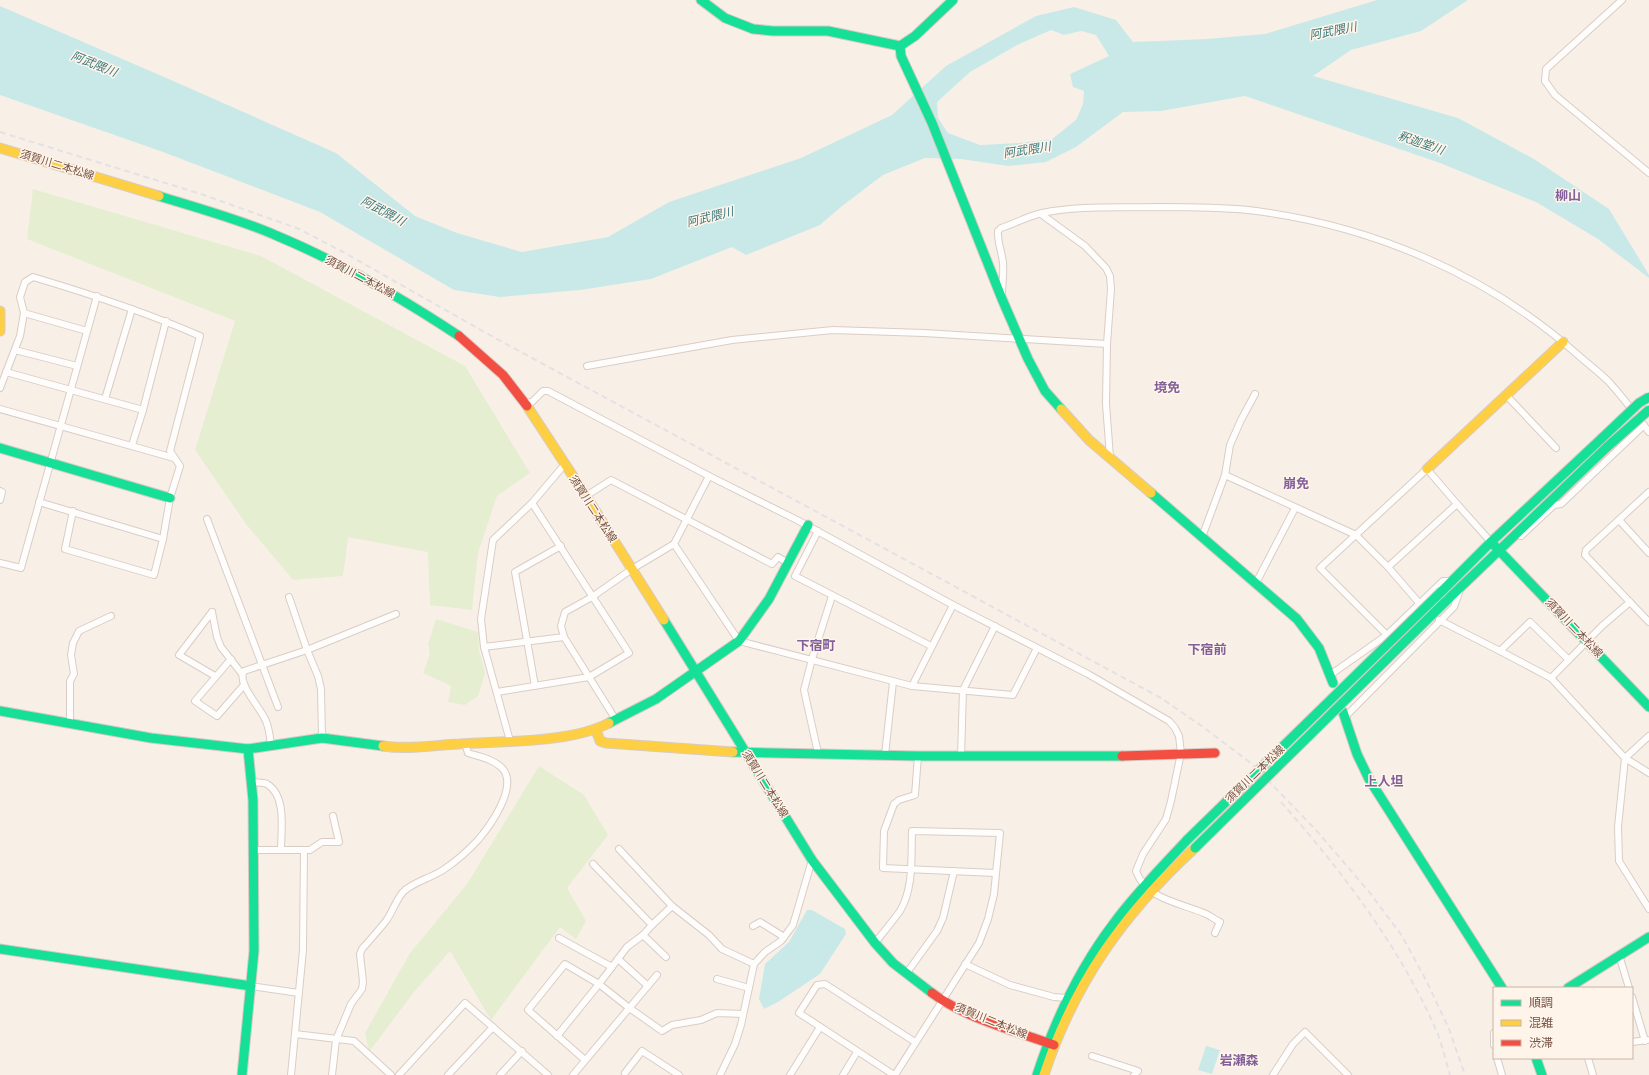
<svg xmlns="http://www.w3.org/2000/svg" width="1649" height="1075" font-family="Figtree,'Noto Sans JP',sans-serif">
<rect width="100%" height="100%" fill="#f8f0e7"/>
<g fill="#e5eed1">
<path d="M33 189 261 256 465 366 530 473 497 496 478 553 472 610 430 605 428 552 348 537 343 576 293 580 246 524 195 450 235 321 27 239Z"/>
<path d="M436 619 478 632 479 650 485 673 478 696 465 705 448 702 451 686 423 673 430 654 428 644Z"/>
<path d="M539 766 584 795 608 835 567 888 586 921 576 939 560 927 491 1020 450 951 414 992 369 1052 365 1033 410 953 467 884Z"/>
</g>
<g fill="#c9e9e8" fill-rule="evenodd">
<path d="M1377 0H1468L1421 31 1351 50 1313 76 1458 118 1534 159 1609 209 1649 275V278L1598 239 1536 202 1440 163 1245 96 1161 111 1123 112 1076 147 1046 162 1008 166 961 159 925 158 883 175 842 206 820 225 746 255 732 247 651 279 580 290 500 297 454 290 320 212 163 152 0 95V6L178 83 336 153 415 216 457 233 522 252 608 237 669 202 801 158 892 115 946 66 1036 16 1074 7 1116 20 1133 42 1207 39 1265 34ZM1051 30 1064 35 1081 31 1096 35 1109 56 1070 74 1073 87 1084 91 1083 104 1076 120 1052 139 1019 143 980 145 948 133 938 118 937 102 970 72 1017 45Z"/>
<path d="M807 910H812L845 929 846 934 820 974 778 1002 764 1009 759 999 765 964 789 942Z"/>
<path d="M1206 1046 1220 1050 1212 1074 1198 1070Z"/>
</g>
<g fill="none" stroke-linecap="round" stroke-linejoin="round">
<g stroke="#d9cdc6" stroke-width="8">
<g id="street">
<path d="M1622 0 1546 69 1545 81 1555 95 1649 173"/>
<path d="M1041 214 1085 246 1106 268 1110 276 1111 289 1107 344 1106 404 1110 457"/>
<path d="M1002 295C1002 285 1004 273 1003 263 1002 252 997 241 998 231L1001 228C1014 224 1028 216 1042 213 1079 205 1119 208 1157 207 1187 207 1218 207 1248 210 1369 224 1487 274 1578 355 1588 364 1599 372 1608 381 1623 397 1636 415 1649 432"/>
<path d="M24 313 87 331"/>
<path d="M15 350 77 366"/>
<path d="M587 366 732 340 833 330 924 333 1107 344"/>
<path d="M6 372 143 410"/>
<path d="M0 388 20 336 24 313 20 297 25 282 33 277C90 294 146 312 200 336L170 451 180 466 170 498 163 539 154 575 65 549 73 511"/>
<path d="M1506 395 1556 448"/>
<path d="M105 399 132 309"/>
<path d="M525 403 532 402 543 391H548L709 476 797 520 953 605 1088 674 1169 721 1175 728 1179 736 1181 753 1171 801 1166 819 1143 854 1136 871C1146 900 1182 903 1206 914 1211 916 1215 920 1220 922L1215 933"/>
<path d="M0 409 174 458"/>
<path d="M132 445 143 410 166 321"/>
<path d="M1225 475 1356 535 1388 567 1420 604"/>
<path d="M709 476 674 544 739 641 912 686 1013 695 1037 648"/>
<path d="M0 491 2 492 0 500"/>
<path d="M1649 492 1586 550 1585 555 1649 622"/>
<path d="M586 496 611 480 772 564 778 557 788 563"/>
<path d="M39 502 163 539"/>
<path d="M207 519 278 707"/>
<path d="M1619 520 1649 553"/>
<path d="M818 531 795 576 931 646"/>
<path d="M1515 534 1521 536 1554 505 1561 504 1644 425"/>
<path d="M1202 537 1225 475 1230 445 1241 420 1255 394"/>
<path d="M0 563 21 568 97 296"/>
<path d="M1388 567 1457 504"/>
<path d="M1256 583 1295 508"/>
<path d="M289 597 307 650 318 676 321 689 322 738"/>
<path d="M212 612 179 655 215 676"/>
<path d="M212 612 217 637 221 647 242 674"/>
<path d="M1439 620 1500 651 1551 678 1625 758 1649 773"/>
<path d="M1387 635 1320 568 1427 469 1457 504 1491 542"/>
<path d="M484 647 564 637"/>
<path d="M1500 651 1530 622 1569 660"/>
<path d="M231 659 195 701 217 716 244 685"/>
<path d="M1330 675 1387 635 1443 581H1452"/>
<path d="M1551 678 1602 626 1630 602"/>
<path d="M535 686 515 572 561 546"/>
<path d="M912 686 953 605"/>
<path d="M497 692 589 677 629 653 532 503"/>
<path d="M1345 717 1454 607 1460 590"/>
<path d="M616 720 564 637 561 626 565 612 592 597 632 569 674 544"/>
<path d="M70 725V681L74 674 71 655 73 643 79 631 111 616"/>
<path d="M1649 736 1625 758 1618 827 1619 861 1649 909"/>
<path d="M510 741 484 647 481 619 493 540 532 503 565 464"/>
<path d="M271 745C270 737 269 728 266 721 261 708 236 683 244 671L307 650 396 614"/>
<path d="M818 753 804 690 812 659 832 596"/>
<path d="M885 755 893 682"/>
<path d="M918 756 915 795 899 800 894 804 884 831 883 868 995 873"/>
<path d="M961 756 963 690 995 626"/>
<path d="M251 782C256 783 263 782 267 784 287 796 281 831 281 850"/>
<path d="M619 849 672 906"/>
<path d="M254 850H304L303 950 291 1075"/>
<path d="M304 850H310L322 842H339L333 816"/>
<path d="M593 864 652 925 672 906 709 935 722 949 754 964"/>
<path d="M753 926 760 922 784 937"/>
<path d="M643 935 666 957"/>
<path d="M559 938 612 967"/>
<path d="M875 943C883 933 892 922 900 911 914 888 911 856 912 831L1000 833 994 894 988 919 979 943 895 1075"/>
<path d="M1619 955 1629 988"/>
<path d="M618 959 648 986"/>
<path d="M965 964 1010 985 1054 997 1068 998"/>
<path d="M906 974 937 931 943 918 954 871"/>
<path d="M717 979 749 988"/>
<path d="M251 986 299 993"/>
<path d="M1632 997 1645 1041"/>
<path d="M1494 1033V1045"/>
<path d="M295 1034 354 1041 391 1075"/>
<path d="M557 1036 599 984 627 947 643 935 652 925"/>
<path d="M1632 1042 1647 1040"/>
<path d="M1092 1056 1138 1071 1134 1075"/>
<path d="M1497 1058 1502 1075"/>
<path d="M1588 1058 1593 1075"/>
<path d="M585 1060 528 1010 565 964 599 984 628 1007 662 1031 672 1025 701 1020 717 1013 743 1014"/>
<path d="M625 1073 642 1051 679 1075"/>
<path d="M332 1075 336 1040 351 1004 362 989 363 982 360 954 362 949C370 940 378 931 386 921 392 913 396 900 403 892 413 882 431 878 443 870 455 862 468 851 478 840 490 826 519 786 502 768 493 759 480 757 468 753L465 743"/>
<path d="M399 1075 465 1003 548 1075"/>
<path d="M448 1075 493 1027"/>
<path d="M500 1075 522 1051"/>
<path d="M573 1075 657 975"/>
<path d="M720 1075 735 1044 741 1025 754 964 765 952 781 941 793 925 812 860"/>
<path d="M790 1075 820 1027"/>
<path d="M843 1075 857 1052"/>
<path d="M894 1075 799 1013 817 985 825 984 915 1042"/>
<path d="M1273 1075 1293 1044 1305 1032 1348 1075"/>
</g>
</g>
<g stroke="#d8cbc4" stroke-width="11">
<g id="fast">
<path d="M701 0 725 18 753 29 773 31H828L900 46 915 36 953 0"/>
<path d="M900 46 901 56 932 123 1002 299 1028 359 1045 391 1061 409"/>
<path d="M159 196C197 208 239 219 275 235 340 262 400 297 459 336"/>
<path d="M0 448 170 498"/>
<path d="M1151 493 1297 619 1319 648 1333 683"/>
<path d="M1491 542 1649 707"/>
<path d="M1442 591 1491 542 1601 439"/>
<path d="M1444 603 1607 447"/>
<path d="M664 620 812 860 875 943 893 963 932 993"/>
<path d="M0 711 151 738 248 749 322 738 383 746"/>
<path d="M1343 712 1357 754 1369 779 1502 988"/>
<path d="M609 723 656 699 739 641 769 599 808 525"/>
<path d="M733 752 918 756H1122"/>
<path d="M0 949 251 986"/>
<path d="M1568 988 1649 937"/>
<path d="M1536 1058 1542 1075"/>
<path d="M242 1075 254 951 253 800 248 749"/>
<path d="M1037 1075C1055 1020 1079 969 1114 923 1136 893 1162 867 1187 840"/>
</g>
</g>
<g stroke="#d8cbc4" stroke-width="11">
<g id="slow">
<path d="M0 148 159 196"/>
<path d="M0 311V331"/>
<path d="M527 406 586 496 664 620"/>
<path d="M1061 409 1089 440 1151 493"/>
<path d="M1427 469 1563 342"/>
<path d="M596 730 600 741 606 743 733 752"/>
<path d="M383 746C408 750 435 745 459 744 503 741 571 743 609 723"/>
<path d="M1044 1075C1074 983 1124 913 1195 848"/>
</g>
</g>
<g stroke="#d8cbc4" stroke-width="11">
<g id="jam">
<path d="M459 336 503 375 527 406"/>
<path d="M1122 756 1215 753"/>
<path d="M932 993C967 1019 1013 1030 1054 1045"/>
</g>
</g>
<use href="#street" stroke="#fefdfb" stroke-width="6"/>
<use href="#fast" stroke="#16e098" stroke-width="9"/>
<use href="#slow" stroke="#ffcf43" stroke-width="9"/>
<use href="#jam" stroke="#f24e42" stroke-width="9"/>
<g stroke="#e4e1e4" stroke-width="2" stroke-dasharray="6 4" stroke-linecap="butt">
<path d="M0 132 201 194 299 229 343 252 495 338 1161 698 1203 727 1252 764 1316 830 1370 893 1402 936 1426 980 1449 1029 1465 1075"/>
<path d="M1281 802C1342 871 1400 947 1437 1032 1442 1045 1446 1061 1450 1075"/>
</g>
<g stroke="#d8cbc4" stroke-width="11" stroke-linecap="butt">
<g id="fast-bridge">
<path d="M1601 439 1639 403 1649 397"/>
<path d="M1607 447 1649 410"/>
<path d="M1187 840 1442 591"/>
<path d="M1195 848 1444 603"/>
</g>
</g>
<use href="#fast-bridge" stroke="#16e098" stroke-width="9"/>
</g>
<g text-anchor="middle" dominant-baseline="central" stroke-width="3" stroke-linejoin="round" paint-order="stroke">
<g font-size="11" fill="#775346" stroke="#fff4e9">
<text transform="translate(57 165) rotate(17)">須賀川二本松線</text>
<text transform="translate(360 277) rotate(28)">須賀川二本松線</text>
<text transform="translate(593 509) rotate(57)">須賀川二本松線</text>
<text transform="translate(1574 628) rotate(46)">須賀川二本松線</text>
<text transform="translate(1255 774) rotate(-44)">須賀川二本松線</text>
<text transform="translate(765 784) rotate(58)">須賀川二本松線</text>
<text transform="translate(991 1021) rotate(22)">須賀川二本松線</text>
</g>
<g font-size="12" font-style="italic" fill="#39797e" stroke="#fff4e9">
<text transform="translate(1333 31) rotate(-11)">阿武隈川</text>
<text transform="translate(94 64) rotate(22)">阿武隈川</text>
<text transform="translate(1421 143) rotate(19)">釈迦堂川</text>
<text transform="translate(1027 150) rotate(-9)">阿武隈川</text>
<text transform="translate(383 211) rotate(28)">阿武隈川</text>
<text transform="translate(710 217) rotate(-14)">阿武隈川</text>
</g>
<g font-size="13" font-weight="bold" fill="#82619b" stroke="#fff4e9">
<text x="1568" y="195">柳山</text>
<text x="1167" y="387">境免</text>
<text x="1296" y="483">崩免</text>
<text x="816" y="645">下宿町</text>
<text x="1207" y="649">下宿前</text>
<text x="1384" y="781">上人坦</text>
<text x="1239" y="1060">岩瀬森</text>
</g>
</g>
<rect x="1493" y="987" width="140" height="72" fill="#fff4e9" stroke="#c9b4a8"/>
<rect x="1501" y="1000" width="20" height="6" fill="#16e098" stroke="#c9b4a8"/>
<text x="1529" y="1007" font-size="12" fill="#775346">順調</text>
<rect x="1501" y="1020" width="20" height="6" fill="#ffcf43" stroke="#c9b4a8"/>
<text x="1529" y="1027" font-size="12" fill="#775346">混雑</text>
<rect x="1501" y="1040" width="20" height="6" fill="#f24e42" stroke="#c9b4a8"/>
<text x="1529" y="1047" font-size="12" fill="#775346">渋滞</text>
</svg>
